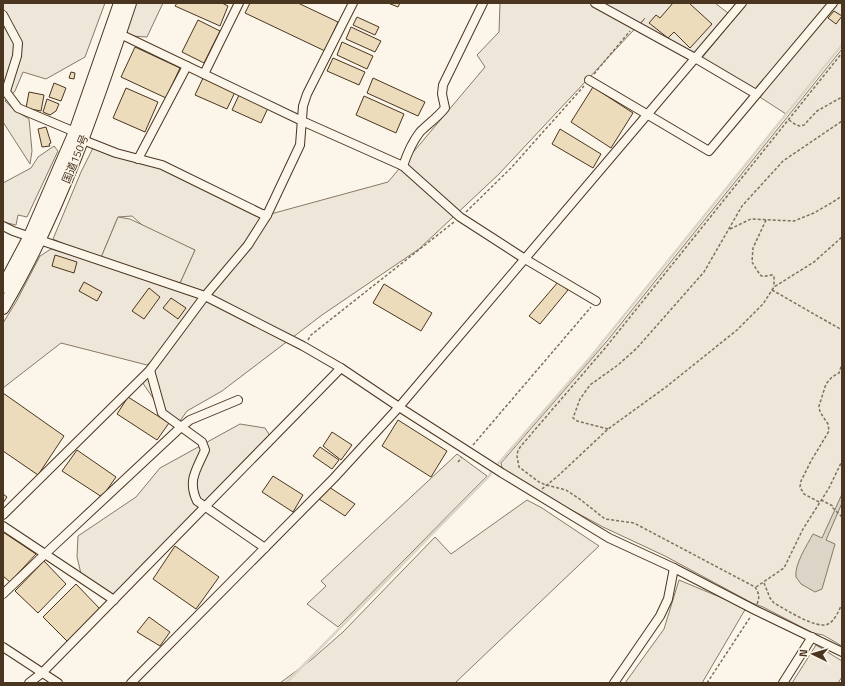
<svg xmlns="http://www.w3.org/2000/svg" width="845" height="686" font-family="'Titillium Web','Noto Sans JP',sans-serif">
<rect width="100%" height="100%" fill="#fbf6e9"/>
<g fill="#ede6d9" stroke="#887966">
<path d="M3 3H105L85 57 46 79 23 72 15 91 5 101 16 111 29 119 32 151 30 164 3 122Z"/>
<path d="M136 3H163L147 37 131 36 126 31Z"/>
<path d="M500 3H715L728 13 693 56 638 27 645 18 499 174 419 249 322 315 222 391 187 411 177 425 166 417 140 379 209 295 180 283 195 250 150 232 132 216 118 217 100 260 53 239 81 172 93 148 167 167 267 215 388 182 485 67 477 55 499 32Z"/>
<path d="M747 3H842V45L786 114 701 59Z"/>
<path d="M842 49V646L823 635 813 633 763 607 752 603 665 556 603 527 542 494 502 468 501 463 607 341Z"/>
<path d="M54 146 58 151 27 217 18 215 16 225 3 222V183L31 168 38 157Z"/>
<path d="M51 249 134 274 203 299 163 352 147 365 61 343 3 388V323L16 302 40 256Z"/>
<path d="M240 424 265 428 272 439 112 596 82 578 77 557 78 536 136 497 160 468Z"/>
<path d="M457 454 487 476 338 627 307 604 326 586 321 581Z"/>
<path d="M527 500 542 508 599 546 455 683H280L311 660 343 632 435 537 451 554Z"/>
<path d="M679 580 746 608 702 683H625L664 629Z"/>
<path d="M816 645 842 661V677L838 683H792Z"/>
</g>
<path fill="#ede7d9" stroke="#887966" d="M118 217 130 219 195 250 180 283 100 260Z"/>
<path fill="#dcd4c6" stroke="#887966" d="M842 494V503L826 540 835 544 822 589 815 592 801 584 796 577C794 565 807 545 813 534L822 538Z"/>
<g fill="none" stroke-linecap="round" stroke-linejoin="round">
<path stroke="#dcd4c6" stroke-width="2.5" d="M286 683 490 475 491 472 589 359 842 45"/>
</g>
<g fill="#ecdcbc" stroke="#4a3520">
<path d="M177 3H222L228 6 220 26 175 6Z"/>
<path d="M250 3H298L338 22 325 51 245 13Z"/>
<path d="M388 3H400L398 7Z"/>
<path d="M673 3H689L712 24 690 48 674 32 668 38 649 23 656 15 660 18Z"/>
<path d="M834 11 842 16 836 24 828 18Z"/>
<path d="M357 17 379 27 375 35 353 25Z"/>
<path d="M198 20 220 31 204 63 182 52Z"/>
<path d="M351 27 381 41 375 52 346 39Z"/>
<path d="M342 42 373 56 367 69 337 55Z"/>
<path d="M135 47 180 68 166 98 121 77Z"/>
<path d="M333 58 365 72 359 85 327 71Z"/>
<path d="M71 72 75 73 74 79 69 78Z"/>
<path d="M203 78 235 92 227 109 195 95Z"/>
<path d="M373 78 425 102 418 116 367 93Z"/>
<path d="M54 83 66 88 61 101 49 97Z"/>
<path d="M593 87 633 113 611 148 571 122Z"/>
<path d="M126 88 158 102 145 132 113 118Z"/>
<path d="M29 92 44 95 41 111 26 108Z"/>
<path d="M239 95 268 108 261 123 232 110Z"/>
<path d="M364 96 404 114 396 133 356 115Z"/>
<path d="M47 99 59 104 56 111 50 115 43 112Z"/>
<path d="M46 127 51 143 49 144 50 146 42 147 38 129Z"/>
<path d="M560 129 601 154 593 168 552 144Z"/>
<path d="M55 255 77 262 74 273 52 266Z"/>
<path d="M84 282 102 292 97 301 79 291Z"/>
<path d="M558 282 568 290 540 324 529 316Z"/>
<path d="M384 284 432 313 421 331 373 303Z"/>
<path d="M149 288 160 297 144 319 132 311Z"/>
<path d="M171 298 186 308 178 319 163 308Z"/>
<path d="M3 393 64 436 38 475 3 451Z"/>
<path d="M128 397 169 423 157 440 117 414Z"/>
<path d="M398 420 447 451 431 477 382 446Z"/>
<path d="M332 432 352 445 341 460 323 446Z"/>
<path d="M320 447 339 460 332 469 313 456Z"/>
<path d="M77 450 116 477 102 497 62 471Z"/>
<path d="M273 476 303 495 293 512 262 492Z"/>
<path d="M329 487 355 504 345 516 319 499Z"/>
<path d="M3 494 7 497 3 503Z"/>
<path d="M3 532 36 554 10 582 3 576Z"/>
<path d="M175 546 219 577 196 609 153 579Z"/>
<path d="M44 561 66 584 38 613 15 591Z"/>
<path d="M76 584 100 609 68 642 43 617Z"/>
<path d="M149 617 170 632 160 646 137 632Z"/>
</g>
<g fill="none" stroke-linecap="round" stroke-linejoin="round">
<g stroke="#4a3520" stroke-width="10">
<g id="minor">
<path d="M595 3 695 58 756 94"/>
<path d="M3 15 18 43 17 56 6 91"/>
<path d="M120 34 302 121 403 166 460 217 525 259 596 301"/>
<path d="M204 74 239 3"/>
<path d="M589 80 709 151 833 3"/>
<path d="M3 88 18 108 75 132"/>
<path d="M83 140 116 153 162 165 262 214 267 215"/>
<path d="M138 159 187 66"/>
<path d="M403 166C407 154 412 142 420 132 428 124 438 117 445 108L442 94 443 85 483 3"/>
<path d="M3 226 13 231 205 296 303 346 341 368 399 407 502 473 609 538 674 568 755 610 842 652"/>
<path d="M150 370 162 413 202 442 205 450C197 469 187 480 197 501L265 548"/>
<path d="M3 515 150 370 205 296 248 245 267 215 300 145 303 106 307 94 353 3"/>
<path d="M3 526 114 600"/>
<path d="M3 594 45 554 181 427 190 420 238 400"/>
<path d="M3 647 58 683"/>
<path d="M29 683 42 673 341 368"/>
<path d="M131 683 334 478 399 407 742 3"/>
<path d="M614 683 660 616 668 599 674 568"/>
<path d="M783 683 812 637"/>
</g>
</g>
<g stroke="#4a3520" stroke-width="14">
<g id="highway">
<path d="M3 287 30 236 75 132 120 3"/>
<path d="M3 308C60 212 95 108 130 3"/>
</g>
</g>
<g stroke="#7f6f5c" stroke-width="1.5" stroke-dasharray="3 2" stroke-linecap="butt">
<path d="M594 74 630 31"/>
<path d="M789 120 796 125 800 126 804 125 817 111 842 97"/>
<path d="M466 212 511 168 584 86"/>
<path d="M766 220 753 248 752 262C754 265 760 276 762 276 764 277 770 275 772 275L774 276V287"/>
<path d="M730 229 751 219 794 221 814 213 833 202 842 196"/>
<path d="M772 290 842 330"/>
<path d="M308 340 311 335 454 222"/>
<path d="M608 429 577 421 573 418 580 399 590 385 618 365 637 348 704 272 742 206 783 161 842 121"/>
<path d="M473 445 591 307"/>
<path d="M458 462 462 457"/>
<path d="M542 489 559 475 608 429 666 387 737 330 763 304 774 287 814 262 842 237"/>
<path d="M821 500 833 506V508L842 517"/>
<path d="M819 502 804 494 800 487 801 481 811 461 829 431 828 424 820 412 819 406 826 384 832 377 839 373 842 364"/>
<path d="M764 583 770 598 774 603C785 609 817 630 828 624 835 621 839 610 842 604"/>
<path d="M756 587 784 568 803 529 829 488 842 461"/>
<path d="M757 604C760 597 759 593 755 587L634 523 605 519 581 500 566 490 546 485 539 482 519 467 517 456 518 450 521 446 606 347 842 53"/>
<path d="M707 683 751 616"/>
</g>
<use href="#minor" stroke="#fbf6e9" stroke-width="8"/>
<use href="#highway" stroke="#fbf6e9" stroke-width="12"/>
</g>
<g text-anchor="middle" dominant-baseline="central" stroke-width="3" stroke-linejoin="round" paint-order="stroke">
<g font-size="11" fill="#4a3520" stroke="#fbf6e9">
<text transform="translate(75 159) rotate(-68)">国道150号</text>
</g>
</g>
<rect width="845" height="686" fill="none" stroke="#4a3520" stroke-width="8"/>
<g transform="translate(813 654) rotate(275)" stroke="#fbf6e9" stroke-width="3" paint-order="stroke">
<path d="M0-3L7 15L0 10L-7 15Z" fill="#4a3520"/>
<text y="-6" font-size="11" font-weight="bold" text-anchor="middle" fill="#4a3520">N</text>
</g>
</svg>
